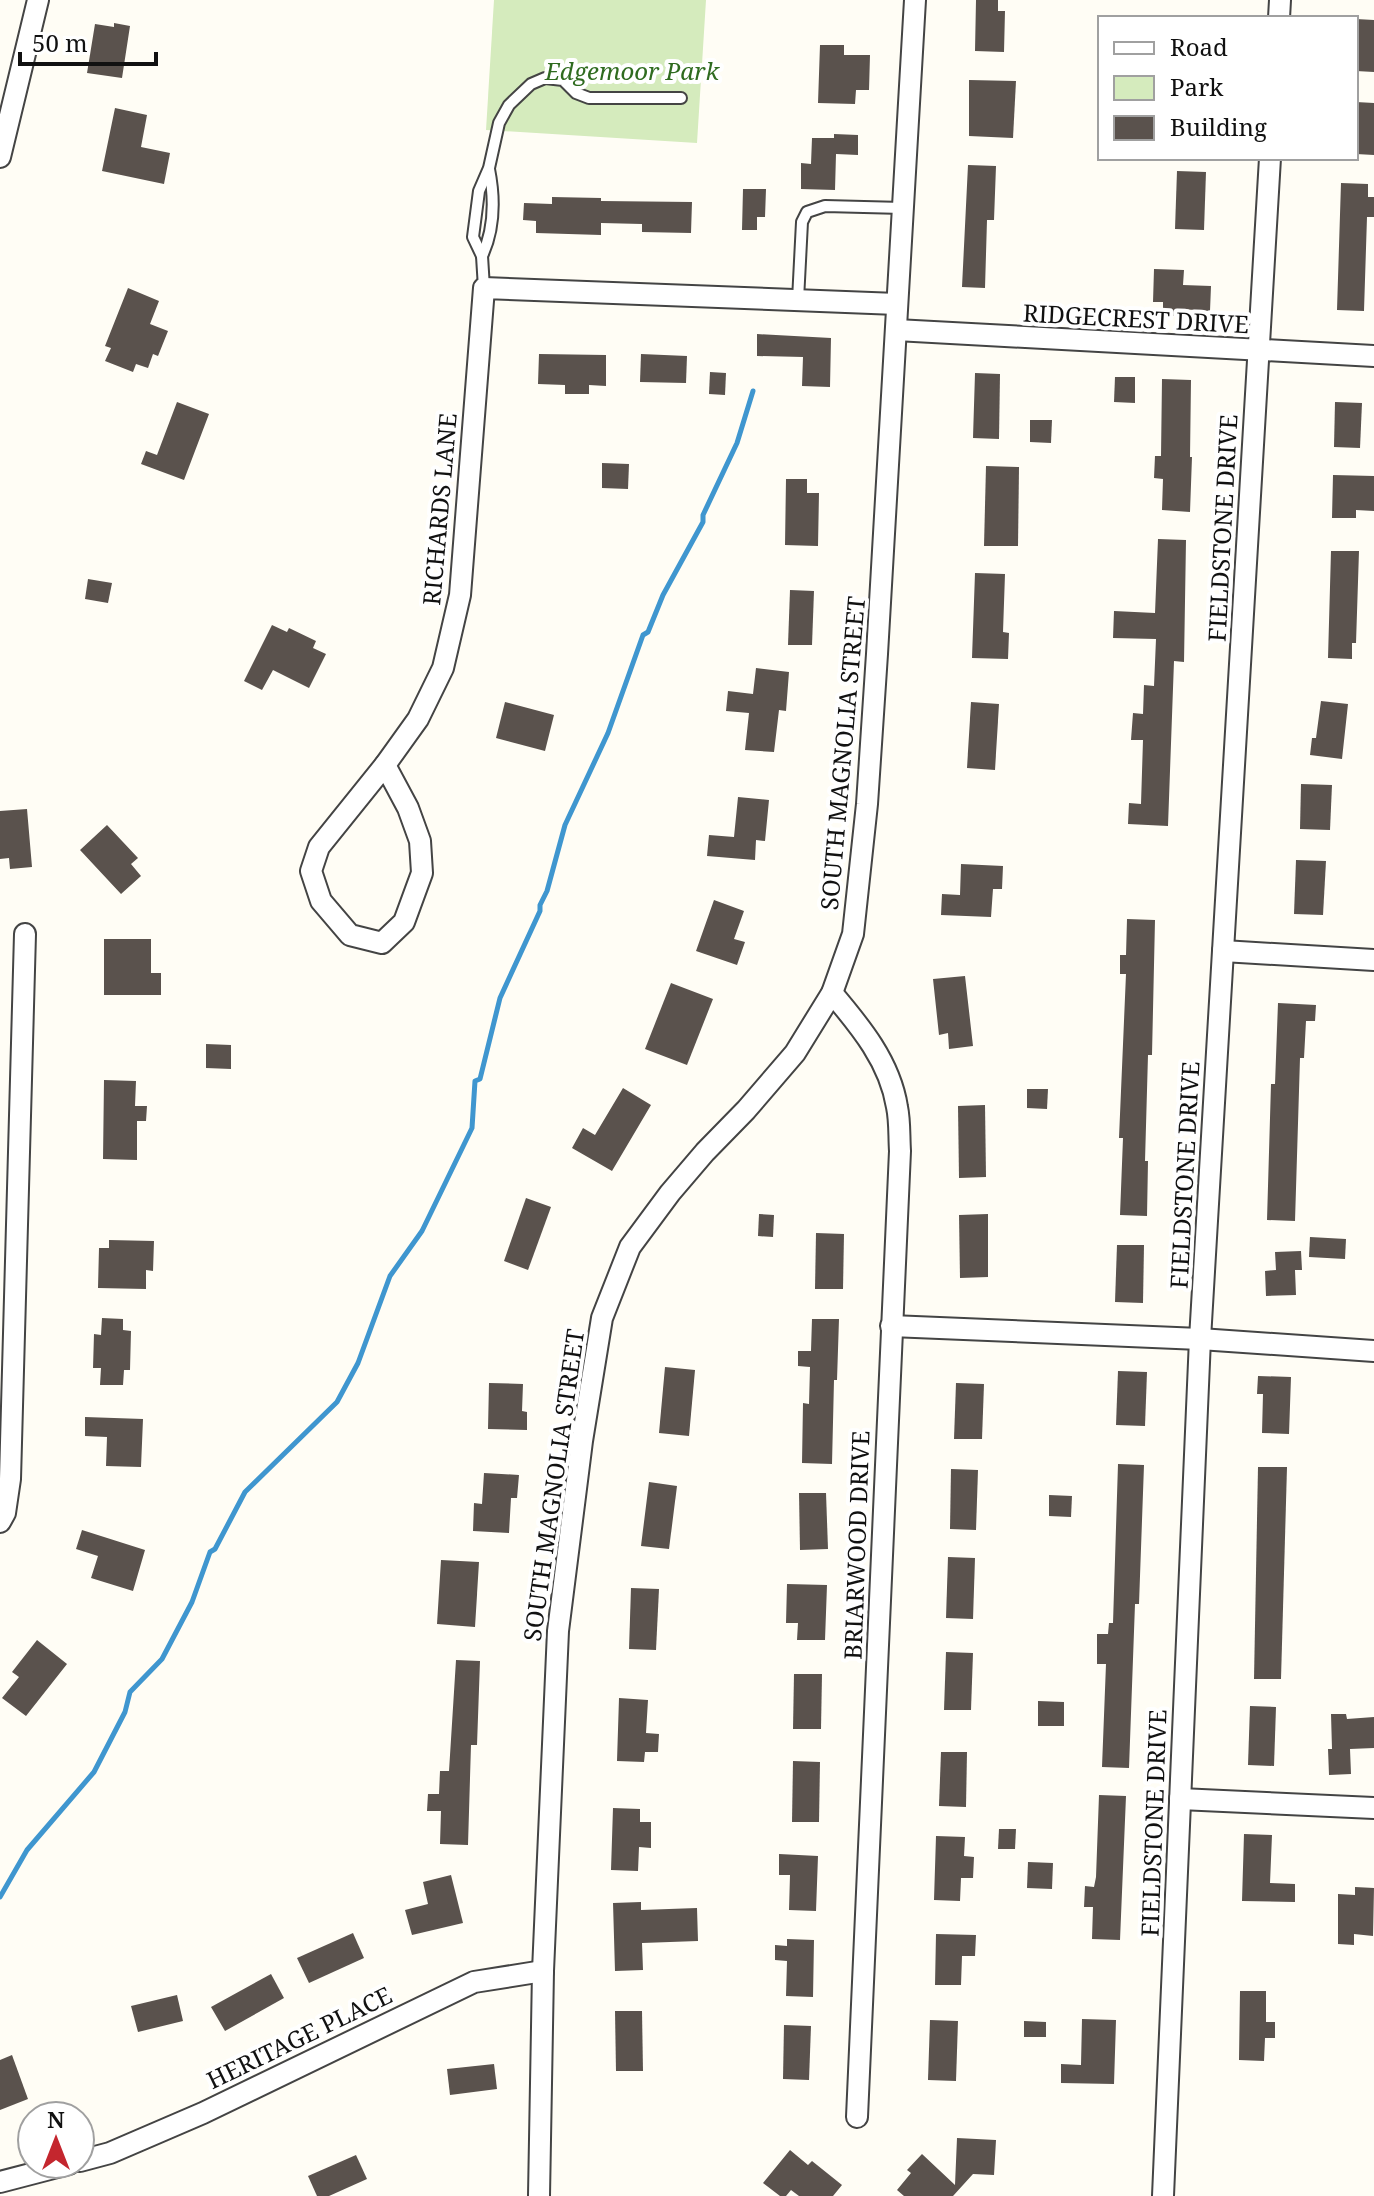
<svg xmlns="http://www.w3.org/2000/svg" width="1374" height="2196" font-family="'Noto Serif',serif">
<rect width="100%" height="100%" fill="#fffdf5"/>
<path fill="#d5ebbd" d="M494 0H706L697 143 486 130Z"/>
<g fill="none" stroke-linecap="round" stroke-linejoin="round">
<path stroke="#3f96cf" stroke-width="5" d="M0 1897 27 1850 94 1772 125 1712 130 1692 162 1659 192 1602 210 1552 215 1549 245 1492 337 1402 358 1363 390 1276 422 1231 472 1128 475 1081 480 1079 500 998 540 911V905L547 891 565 825 608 733 643 635 648 632 663 595 703 522V515L737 443 753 391"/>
</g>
<g fill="#5a524d">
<path d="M976 0H998V11H1005L1004 52 975 51Z"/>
<path d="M1356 19 1374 20V72L1356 71Z"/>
<path d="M114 23 130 26 122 78 87 73 95 24 114 27Z"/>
<path d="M820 45H844V55H870L869 90H856L855 104 818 103Z"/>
<path d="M969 80 1016 81 1013 138 969 136Z"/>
<path d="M1356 102 1374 103V155L1356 154Z"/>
<path d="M115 108 147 115 141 147 170 153 164 184 102 171Z"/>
<path d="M834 134 858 135V155L836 154 835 190 801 189V163L811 164 812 138H834Z"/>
<path d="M968 165 996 166 994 220H987L985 288 962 287Z"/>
<path d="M1177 171 1206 172 1204 230 1175 229Z"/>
<path d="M1341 183 1368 184V197H1374V217H1367L1364 311 1337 310Z"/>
<path d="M743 189H766L765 217H757V230H742Z"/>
<path d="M552 197 601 198V201L692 202 691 233 642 232V224L601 223V235L536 233V221L523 220 524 203 552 204Z"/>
<path d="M1154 269 1184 270 1183 285 1211 286 1210 311 1180 309V316L1163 315V302H1153Z"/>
<path d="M128 288 159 301 150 324 168 331 158 356 153 354 148 368 136 364 133 372 105 361 111 348 105 346Z"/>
<path d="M757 334 831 338 830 387 802 386 803 357 757 356Z"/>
<path d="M539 354 606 355V386L589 385V394H565V385L538 384Z"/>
<path d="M641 354 687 356 686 383 640 382Z"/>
<path d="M710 372 726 373 725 395 709 394Z"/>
<path d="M975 373 1000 374 999 439 973 438Z"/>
<path d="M1115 377H1135V403L1114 402Z"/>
<path d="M1162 379 1191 380 1190 457H1192L1190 512 1162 510 1163 479 1154 478 1155 456H1161Z"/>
<path d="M177 402 209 414 184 480 141 464 146 451 157 455Z"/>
<path d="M1335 402 1362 403 1360 448 1334 447Z"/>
<path d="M1030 420H1052L1051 443 1030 442Z"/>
<path d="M602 463 629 464 628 489 602 488Z"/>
<path d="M986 466 1019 467 1018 546H984Z"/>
<path d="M1333 475 1374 476V511L1356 510V518H1332Z"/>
<path d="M786 479H807V493H819L818 546 785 545Z"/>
<path d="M1158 539 1186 540 1184 662 1174 661 1168 826 1128 824 1129 803 1141 804 1143 740H1131L1133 713 1143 714 1144 685 1154 686 1156 639 1113 638 1114 611 1155 613Z"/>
<path d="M1331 551H1359L1356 643H1352V659L1328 658Z"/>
<path d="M975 573 1005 574 1003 632 1009 633 1008 659 972 658Z"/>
<path d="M88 579 112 583 108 603 85 599Z"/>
<path d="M790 590 814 591 812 645H788Z"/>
<path d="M272 625 287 632 289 628 316 641 313 648 326 654 309 688 273 670 262 690 244 681Z"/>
<path d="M756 668 789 672 786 711 779 710 774 752 745 750 749 713 726 711 728 691 753 694Z"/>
<path d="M1321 701 1348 704 1342 759 1310 755 1312 738H1316Z"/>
<path d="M505 702 554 715 545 751 496 738Z"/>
<path d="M971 702 999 704 995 770 967 768Z"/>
<path d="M1301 784 1332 785 1330 830 1300 829Z"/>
<path d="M738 797 769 800 765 841 756 840 755 860 707 856 709 835 734 837Z"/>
<path d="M27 809 32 867 10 869 9 858 0 859V811Z"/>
<path d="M107 825 138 858 131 864 141 876 121 894 80 850Z"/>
<path d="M1296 860 1326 861 1323 915 1294 914Z"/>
<path d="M961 864 1003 866 1002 889H993L991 917 941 915 942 894 960 895Z"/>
<path d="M714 900 744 911 734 939 745 942 737 965 696 951Z"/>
<path d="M1127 919 1155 920 1152 1055H1148L1145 1161H1148L1147 1216 1120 1215 1123 1138H1119L1126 974H1120V955H1126Z"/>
<path d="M104 939H151V973H161V995H104Z"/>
<path d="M965 976 973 1046 949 1049 948 1033 939 1035 933 979Z"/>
<path d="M671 983 713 999 687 1065 645 1049Z"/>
<path d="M1278 1003 1316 1005 1315 1021H1306L1304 1058H1300L1295 1221 1267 1220 1271 1084H1275Z"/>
<path d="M206 1044 231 1045V1069L206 1068Z"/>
<path d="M104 1080 136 1081 135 1106H147L146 1121H137V1160L103 1159Z"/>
<path d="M623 1088 651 1105 612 1171 572 1148 583 1128 595 1135Z"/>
<path d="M1027 1089H1048L1047 1109 1027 1108Z"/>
<path d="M985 1105 986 1177 959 1178 958 1106Z"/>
<path d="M526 1198 551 1207 528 1270 504 1261Z"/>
<path d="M759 1214 774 1215 773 1237 758 1236Z"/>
<path d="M988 1214V1277L960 1278 959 1215Z"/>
<path d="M816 1233 844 1234 843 1289H815Z"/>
<path d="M1310 1237 1346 1239 1345 1259 1309 1257Z"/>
<path d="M109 1240 154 1241 153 1271 146 1270V1289L98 1288 99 1248H109Z"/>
<path d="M1117 1245H1144L1143 1303 1115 1302Z"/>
<path d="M1301 1251 1302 1270H1295L1296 1295 1266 1296 1265 1271 1276 1270 1275 1252Z"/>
<path d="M102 1318 123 1319V1330L131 1331 130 1370H124L123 1385H100L101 1368H93L94 1334 101 1335Z"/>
<path d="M812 1319H839L837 1380H834L832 1464 802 1463 803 1403 809 1404 810 1367 798 1366V1351H811Z"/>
<path d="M665 1367 695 1370 689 1436 659 1433Z"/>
<path d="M1118 1371 1147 1372 1145 1426 1116 1425Z"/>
<path d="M1258 1376 1291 1377 1289 1434 1262 1433 1263 1394H1257Z"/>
<path d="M489 1383 523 1384 522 1411 527 1412V1430L488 1429Z"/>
<path d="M956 1383 984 1384 982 1439H954Z"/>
<path d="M85 1417 143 1419 141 1467 106 1466 107 1437 85 1436Z"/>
<path d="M1118 1464 1144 1465 1139 1604H1135L1129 1768 1102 1767 1106 1664H1097V1634H1108L1109 1623H1113Z"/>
<path d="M1258 1467H1287L1281 1679H1254Z"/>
<path d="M951 1469 978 1470 976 1530 950 1529Z"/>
<path d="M484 1473 519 1475 517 1498H511L509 1533 473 1531 474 1503 482 1504Z"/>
<path d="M649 1482 677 1486 669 1549 641 1546Z"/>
<path d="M799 1493H826L828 1549 800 1550Z"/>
<path d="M1049 1495 1072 1496 1071 1517 1049 1516Z"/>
<path d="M82 1530 145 1550 133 1591 91 1578 98 1556 76 1549Z"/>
<path d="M948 1557 975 1558 973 1619 946 1618Z"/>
<path d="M441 1560 479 1562 475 1627 437 1624Z"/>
<path d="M787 1584 827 1585 825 1640H797L798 1623H786Z"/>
<path d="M631 1588 659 1589 656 1650 629 1649Z"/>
<path d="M37 1640 67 1664 26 1716 2 1698 19 1677 12 1672Z"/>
<path d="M946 1652 973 1653 971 1710H944Z"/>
<path d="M456 1660 480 1661 477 1745H471L468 1845 440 1844 441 1811H427L428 1794H439L440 1771H449Z"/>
<path d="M794 1674H822L821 1729H793Z"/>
<path d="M619 1698 648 1700 646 1733 659 1734 658 1752H645L644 1762 617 1761Z"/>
<path d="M1038 1701 1064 1702V1726H1038Z"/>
<path d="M1250 1706 1276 1707 1274 1766 1248 1765Z"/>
<path d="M1331 1714H1346L1347 1719 1374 1717V1748L1350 1749 1351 1774 1329 1775 1328 1749H1332Z"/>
<path d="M941 1752H967L966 1807 939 1806Z"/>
<path d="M793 1761 820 1762 819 1822H792Z"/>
<path d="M1099 1795 1126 1796 1120 1940 1092 1939 1093 1907H1084L1085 1886 1094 1887 1096 1877Z"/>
<path d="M613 1808 640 1809V1822H651V1848L639 1847 638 1871 611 1870Z"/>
<path d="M999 1829H1016L1015 1849H998Z"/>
<path d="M1244 1834 1272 1835 1270 1883 1295 1884V1902L1242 1901Z"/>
<path d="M936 1836 965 1837 964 1856 974 1857 973 1878H961L960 1901 934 1900Z"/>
<path d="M779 1854 818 1856 816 1911 789 1910 790 1875H779Z"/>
<path d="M1028 1862 1053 1863 1052 1889 1027 1888Z"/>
<path d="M451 1875 463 1923 412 1935 405 1910 428 1904 423 1882Z"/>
<path d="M1355 1887 1374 1888 1373 1936 1354 1934V1945L1338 1944V1894L1355 1895Z"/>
<path d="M641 1902V1910L697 1908 698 1941 642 1943 643 1970 615 1971 613 1903Z"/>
<path d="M353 1933 364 1958 309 1983 297 1958Z"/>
<path d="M936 1934 976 1935 975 1956H962L961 1985H935Z"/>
<path d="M787 1939 814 1940 813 1997 786 1996 787 1961 775 1960V1945L787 1946Z"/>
<path d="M271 1974 284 1998 225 2031 211 2007Z"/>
<path d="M1240 1991H1266V2022H1275V2038H1265L1264 2061 1239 2060Z"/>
<path d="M177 1995 183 2021 138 2032 131 2006Z"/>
<path d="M615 2011H642L643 2071H616Z"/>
<path d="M1082 2019 1116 2020 1114 2084 1061 2083V2064L1081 2065Z"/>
<path d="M930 2020 958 2021 956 2081 928 2080Z"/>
<path d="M1024 2021 1046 2022V2037H1024Z"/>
<path d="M784 2025 811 2026 809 2080 783 2079Z"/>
<path d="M12 2055 28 2099 0 2110V2060Z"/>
<path d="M494 2064 497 2089 450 2095 447 2069Z"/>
<path d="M957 2138 996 2140 994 2175 973 2174 953 2196H904L897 2190 911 2173 907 2170 922 2154 955 2185Z"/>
<path d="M790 2150 808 2165 812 2161 842 2185 833 2196H799L791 2190 786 2196H780L763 2183Z"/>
<path d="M356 2155 367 2179 329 2196H317L308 2176Z"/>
</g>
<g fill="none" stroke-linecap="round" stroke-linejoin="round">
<g stroke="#444" stroke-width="14">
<g id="service">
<path d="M482 256C495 228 495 199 489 169"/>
<path d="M484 288 482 256 473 237 479 191 489 168 499 123 509 105 531 84 545 78 563 80 576 93 589 98H681"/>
<path d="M798 300 802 222 807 212 825 206 903 208"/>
</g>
</g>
<g stroke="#444" stroke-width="24">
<g id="minor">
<path d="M1279 18 1280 0"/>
<path d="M0 157 38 0"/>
<path d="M896 330 1374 356"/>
<path d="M385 765 418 719 443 668 460 595 484 288 897 304"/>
<path d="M385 765 408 808 420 841 422 873 404 922 382 943 350 935 321 901 311 871 319 847Z"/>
<path d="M1223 951 1374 960"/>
<path d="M832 993C860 1026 890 1062 897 1107 900 1121 899 1136 900 1151L857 2117"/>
<path d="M891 1326 1200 1339 1374 1351"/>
<path d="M0 1522 5 1513 10 1479 25 934"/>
<path d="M1180 1799 1374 1808"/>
<path d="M80 2161 110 2153 203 2113 474 1982 543 1971"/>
<path d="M0 2182 69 2164"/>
<path d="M539 2196 543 1971 558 1631 582 1441 602 1318 630 1247 670 1193 705 1152 746 1110 795 1053 832 993 853 934 867 804 877 654 915 0"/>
<path d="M1163 2196 1200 1339 1270 158"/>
</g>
</g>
<use href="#service" stroke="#fff" stroke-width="10"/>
<use href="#minor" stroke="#fff" stroke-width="20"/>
</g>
<g text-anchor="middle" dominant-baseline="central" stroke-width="8" stroke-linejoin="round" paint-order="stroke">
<g font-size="24" font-style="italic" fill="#2f6b1f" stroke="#fff">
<text x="632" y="70">Edgemoor Park</text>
</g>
<g font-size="24" fill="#111" stroke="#fff">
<text transform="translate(1136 318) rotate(3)">RIDGECREST DRIVE</text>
<text transform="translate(439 509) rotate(-85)">RICHARDS LANE</text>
<text transform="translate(1222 528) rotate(-87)">FIELDSTONE DRIVE</text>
<text transform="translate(842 753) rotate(-85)">SOUTH MAGNOLIA STREET</text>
<text transform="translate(1184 1175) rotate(-87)">FIELDSTONE DRIVE</text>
<text transform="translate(553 1485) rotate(-82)">SOUTH MAGNOLIA STREET</text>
<text transform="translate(856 1545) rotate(-88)">BRIARWOOD DRIVE</text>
<text transform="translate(1153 1823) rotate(-88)">FIELDSTONE DRIVE</text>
<text transform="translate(299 2037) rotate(-26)">HERITAGE PLACE</text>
</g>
</g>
<rect x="1098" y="16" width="260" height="144" fill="#ffffff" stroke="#a0a0a0" stroke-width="2"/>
<rect x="1114" y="42" width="40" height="12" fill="#ffffff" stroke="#a0a0a0" stroke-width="2"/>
<text x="1170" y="56" font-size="24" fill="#111111">Road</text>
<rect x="1114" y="76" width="40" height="24" fill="#d5ebbd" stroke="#a0a0a0" stroke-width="2"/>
<text x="1170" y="96" font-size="24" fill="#111111">Park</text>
<rect x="1114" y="116" width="40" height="24" fill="#5a524d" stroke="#a0a0a0" stroke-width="2"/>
<text x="1170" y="136" font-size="24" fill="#111111">Building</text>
<g transform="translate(56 2140)"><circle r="38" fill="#ffffff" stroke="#a0a0a0" stroke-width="2"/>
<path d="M0-6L14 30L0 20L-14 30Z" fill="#c4262e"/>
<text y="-12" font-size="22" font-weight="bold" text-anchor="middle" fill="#111111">N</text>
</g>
<path d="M20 52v12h136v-12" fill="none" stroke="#111111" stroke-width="4"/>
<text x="32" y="52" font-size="24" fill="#111111" stroke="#ffffff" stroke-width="6" paint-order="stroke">50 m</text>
</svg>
